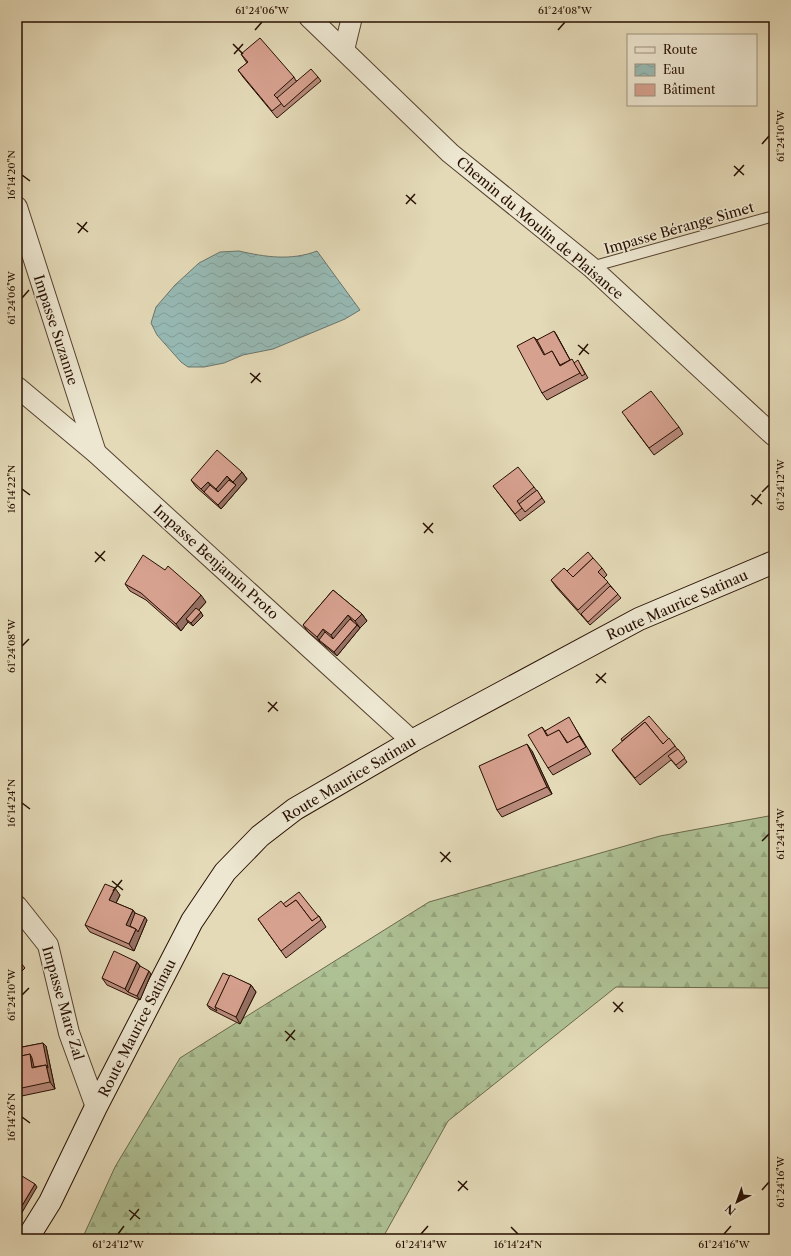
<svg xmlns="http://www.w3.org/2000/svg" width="791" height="1256" font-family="'Libre Caslon Text',serif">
<defs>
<pattern id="forest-firs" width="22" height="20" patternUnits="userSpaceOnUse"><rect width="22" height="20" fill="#aec194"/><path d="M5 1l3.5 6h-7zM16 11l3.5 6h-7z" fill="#96a57e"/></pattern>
<pattern id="water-waves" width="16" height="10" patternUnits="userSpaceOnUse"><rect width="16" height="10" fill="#97bab5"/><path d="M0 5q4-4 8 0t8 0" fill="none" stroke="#829f9a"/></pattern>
</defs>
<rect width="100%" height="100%" fill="#e4dab8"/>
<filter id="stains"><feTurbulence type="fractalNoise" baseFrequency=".005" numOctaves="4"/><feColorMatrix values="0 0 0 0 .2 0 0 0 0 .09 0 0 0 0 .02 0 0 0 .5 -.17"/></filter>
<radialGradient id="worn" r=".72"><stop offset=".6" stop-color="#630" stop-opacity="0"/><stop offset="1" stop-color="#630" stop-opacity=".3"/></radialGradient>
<path fill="url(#forest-firs)" stroke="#6a684b" d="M774 815V988L616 987 448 1121 382 1239H82L115 1167 180 1058 429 902 660 836Z"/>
<path fill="url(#water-waves)" stroke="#6a766d" d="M239 251C265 257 291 261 317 251L360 310 345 319 273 349 243 355 224 363 204 367H188L181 362 157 335 151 323 156 307 175 285 199 263 220 252Z"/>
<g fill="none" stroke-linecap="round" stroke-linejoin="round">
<g stroke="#564230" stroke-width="12">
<path id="service" d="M591 267 774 216"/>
</g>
<g stroke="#564230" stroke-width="22">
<g id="minor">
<path d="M309 17 450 153 591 267 774 436"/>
<path d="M344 50 352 17"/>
<path d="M17 207 96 453"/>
<path d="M17 387 96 453 412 741"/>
<path d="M17 906 48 945 69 1033 96 1107"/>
</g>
</g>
<g stroke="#270f02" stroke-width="24">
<path id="secondary" d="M27 1239 50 1202 96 1107 192 921 225 872 260 836 295 809 412 741 639 619 774 562"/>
</g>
<use href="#service" stroke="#ede7d1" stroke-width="10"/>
<use href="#minor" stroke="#ede7d1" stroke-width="20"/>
<use href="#secondary" stroke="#ede7d1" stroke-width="22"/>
</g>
<g fill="#b88a7b" stroke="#270f02">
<path d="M153 17H162L157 21Z"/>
<path d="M241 54 294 77 296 81 318 77 321 81 277 118 243 77 238 70 247 63Z"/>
<path d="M556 334 570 360 574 363 580 364 588 378 547 400 542 393 534 337 537 340Z"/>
<path d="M627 419 679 427 683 434 654 455Z"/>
<path d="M242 472 247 479 221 509 196 487 191 480Z"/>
<path d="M493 486 534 487 545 502 520 521Z"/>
<path d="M602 568 607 575 604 578 621 598 590 625 556 587 551 580 567 571Z"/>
<path d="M125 584 206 602 199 610 203 616 193 626 188 622 181 631 146 600 130 591Z"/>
<path d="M333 590 362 614 367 621 360 628 337 656 308 632 303 625Z"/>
<path d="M571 721 591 754 553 775 548 768 542 727 545 731Z"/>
<path d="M669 739 675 746 687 762 679 769 671 760 640 785 617 757 612 750Z"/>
<path d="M532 751 552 794 502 817 497 810Z"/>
<path d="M120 895 116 903 133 910 135 913 147 920 134 951 90 932 85 925Z"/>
<path d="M319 916 326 927 286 958 258 919Z"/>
<path d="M17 958 25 968 17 976Z"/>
<path d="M137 962 140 966 151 974 140 1000 107 985 102 978Z"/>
<path d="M230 976 251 985 256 992 240 1024 210 1009 207 1005Z"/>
<path d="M43 1043 46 1046 55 1089 17 1097V1048Z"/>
</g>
<g fill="#967164" stroke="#270f02">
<path d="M554 331 556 334 574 367 572 364Z"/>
<path d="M242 472 247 479 221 509 218 505 236 485 233 482Z"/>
<path d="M227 476 232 483 221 496 216 489Z"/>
<path d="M208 482 213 489 204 492 201 489Z"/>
<path d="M201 595 206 602 189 621 186 619 188 622 181 631 176 624Z"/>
<path d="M201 612 203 616 193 626 191 623Z"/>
<path d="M362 614 367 621 360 628 355 621Z"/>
<path d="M348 615 353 622 335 642 331 635Z"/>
<path d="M357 625 360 628 337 656 334 652Z"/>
<path d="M323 629 328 636 319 640 317 637Z"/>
<path d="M527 744 532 751 552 794 547 787Z"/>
<path d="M115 888 120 895 114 907 109 900Z"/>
<path d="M133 910 137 917 132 930 126 925Z"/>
<path d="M145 917 147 920 134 951 129 944 136 929Z"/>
<path d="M137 962 142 969 128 992 125 989Z"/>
<path d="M149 971 151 974 140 1000 137 996Z"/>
<path d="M251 985 256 992 240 1024 236 1017Z"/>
<path d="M43 1043 46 1046 55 1089 50 1082 46 1065Z"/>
<path d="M30 1054 34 1061 36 1071 32 1068Z"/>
<path d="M17 1167 21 1172 17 1179Z"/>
<path d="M35 1184 37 1187 17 1221V1214Z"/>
<path d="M19 1186 24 1193 17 1205V1189Z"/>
</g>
<g fill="#d6a18f" stroke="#270f02">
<path d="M260 38 294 77 274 95 282 103 272 111 238 70 248 62 241 54Z"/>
<path d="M311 69 318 77 284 107 277 98Z"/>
<path d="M554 331 570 360 560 365 552 351 545 355 537 340Z"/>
<path d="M534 337 544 355 552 351 560 366 572 359 580 373 542 393 517 346Z"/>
<path d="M578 360 585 374 582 376 574 363Z"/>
<path d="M651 391 679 427 649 448 622 412Z"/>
<path d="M217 450 242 472 233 482 227 476 216 489 208 482 201 489 191 480Z"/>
<path d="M518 467 534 487 517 501 522 508 515 514 493 486Z"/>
<path d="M229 480 236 485 218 505 204 492 210 485 218 492Z"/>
<path d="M537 490 542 498 525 512 519 504Z"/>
<path d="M588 552 593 558 573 577 567 571Z"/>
<path d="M143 555 165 570 168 566 201 595 176 624 141 593 125 584Z"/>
<path d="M593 558 602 568 598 572 608 582 578 610 551 580 564 568 573 577Z"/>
<path d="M610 586 618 594 588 622 581 614Z"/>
<path d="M333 590 362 614 355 621 348 615 331 635 323 629 317 637 303 625Z"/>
<path d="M196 608 201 612 191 623 186 619Z"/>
<path d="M350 619 357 625 334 652 319 640 325 632 333 639Z"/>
<path d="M649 716 669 739 663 744 645 722 622 741 621 739Z"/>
<path d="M569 717 582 740 579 736 568 743 559 730 548 736 545 731Z"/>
<path d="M645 722 663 744 669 738 675 746 635 778 612 750Z"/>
<path d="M542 727 547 736 559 730 567 743 579 736 586 747 548 768 528 735Z"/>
<path d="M527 744 547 787 497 810 479 766Z"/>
<path d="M678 749 685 758 676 765 668 756Z"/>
<path d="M105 884 115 888 109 900 133 910 126 925 136 929 129 944 85 925Z"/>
<path d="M299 892 319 917 312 921 296 900 286 907 283 904Z"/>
<path d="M296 900 312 921 319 916 321 920 281 951 258 919 281 901 286 907Z"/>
<path d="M135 913 145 917 138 932 136 929 130 926Z"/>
<path d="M114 951 137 962 125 989 102 978Z"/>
<path d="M17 958 20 961 17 964Z"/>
<path d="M140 966 149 971 137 996 128 992Z"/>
<path d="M223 973 230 976 215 1007 217 1011 207 1005Z"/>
<path d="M230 975 251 985 236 1017 215 1007Z"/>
<path d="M43 1043 48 1068 46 1065 34 1067 32 1058 30 1054 17 1057V1048Z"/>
<path d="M30 1054 32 1068 46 1065 50 1082 17 1089V1057Z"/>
<path d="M17 1173 35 1184 17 1214V1197L21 1190 19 1186 17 1185Z"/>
</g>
<path fill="none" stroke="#270f02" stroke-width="1.5" d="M255 30 262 22M558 30 565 22M233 44 243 54M234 54 243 44M762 144 769 136M734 166 744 175M22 175 30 181M734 176 744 165M406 195 416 204M406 204 415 194M77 223 88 232M78 233 87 222M22 298 29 290M578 345 589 354M579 355 588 344M250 373 261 382M251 383 260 373M22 489 30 495M762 492 769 485M751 495 762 504M752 505 761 494M423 523 433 533M424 533 433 523M95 552 105 561M95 562 105 551M22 646 29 639M596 674 606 683M596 683 606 673M268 702 278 711M268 712 277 702M22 803 30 809M762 841 769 834M440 852 451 862M441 862 450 852M112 881 123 890M113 891 122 880M22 995 29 988M613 1002 623 1012M614 1012 623 1002M285 1031 295 1040M286 1041 295 1030M22 1117 30 1123M458 1181 468 1190M762 1190 769 1182M458 1191 467 1181M129 1210 140 1219M130 1220 139 1209M511 1227 518 1234M118 1234 124 1226M421 1234 428 1226M724 1234 731 1226"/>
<g text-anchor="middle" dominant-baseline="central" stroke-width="3" stroke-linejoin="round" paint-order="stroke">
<g font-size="14" fill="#270f02" stroke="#ede7d1">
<text transform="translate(540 228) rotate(40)">Chemin du Moulin de Plaisance</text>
<text transform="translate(679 228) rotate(-16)">Impasse Bérange Simet</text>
<text transform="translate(56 330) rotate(72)">Impasse Suzanne</text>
<text transform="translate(216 562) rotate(42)">Impasse Benjamin Proto</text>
<text transform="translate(677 605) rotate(-24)">Route Maurice Satinau</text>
<text transform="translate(349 779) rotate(-31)">Route Maurice Satinau</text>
<text transform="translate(63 1003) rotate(74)">Impasse Mare Zal</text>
<text transform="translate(137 1028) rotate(-63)">Route Maurice Satinau</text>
</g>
</g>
<rect width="791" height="1256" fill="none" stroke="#e4dab8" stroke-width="44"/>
<rect x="627" y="34" width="130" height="72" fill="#ede7d1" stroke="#9e917e"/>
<rect x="635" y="47" width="20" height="6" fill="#ede7d1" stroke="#9e917e"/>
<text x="663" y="54" font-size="12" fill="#270f02">Route</text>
<rect x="635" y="64" width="20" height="12" fill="url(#water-waves)" stroke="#9e917e"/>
<text x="663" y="74" font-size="12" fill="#270f02">Eau</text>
<rect x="635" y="84" width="20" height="12" fill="#d6a18f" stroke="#9e917e"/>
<text x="663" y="94" font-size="12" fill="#270f02">Bâtiment</text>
<g transform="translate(737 1202) rotate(221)" stroke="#ede7d1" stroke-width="3" paint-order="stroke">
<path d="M0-3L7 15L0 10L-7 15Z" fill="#270f02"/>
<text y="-6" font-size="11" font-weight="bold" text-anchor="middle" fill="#270f02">N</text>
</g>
<rect x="22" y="22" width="747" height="1212" fill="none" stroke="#270f02" stroke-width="1.5"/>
<g font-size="10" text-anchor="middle" fill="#270f02">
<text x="262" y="14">61°24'06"W</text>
<text x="565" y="14">61°24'08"W</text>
<text transform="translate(780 136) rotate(-90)" y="4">61°24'10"W</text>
<text transform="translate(11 175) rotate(-90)" y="4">16°14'20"N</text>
<text transform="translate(11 298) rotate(-90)" y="4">61°24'06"W</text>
<text transform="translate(780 485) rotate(-90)" y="4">61°24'12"W</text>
<text transform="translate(11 489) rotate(-90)" y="4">16°14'22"N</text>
<text transform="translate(11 646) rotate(-90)" y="4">61°24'08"W</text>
<text transform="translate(11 803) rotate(-90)" y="4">16°14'24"N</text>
<text transform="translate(780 834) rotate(-90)" y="4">61°24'14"W</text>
<text transform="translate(11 995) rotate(-90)" y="4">61°24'10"W</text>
<text transform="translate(11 1117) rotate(-90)" y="4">16°14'26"N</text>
<text transform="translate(780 1182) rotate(-90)" y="4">61°24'16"W</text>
<text x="118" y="1248">61°24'12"W</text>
<text x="421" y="1248">61°24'14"W</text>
<text x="518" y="1248">16°14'24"N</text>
<text x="724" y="1248">61°24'16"W</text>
</g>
<rect width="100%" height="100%" filter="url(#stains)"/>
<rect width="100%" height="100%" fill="url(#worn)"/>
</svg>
